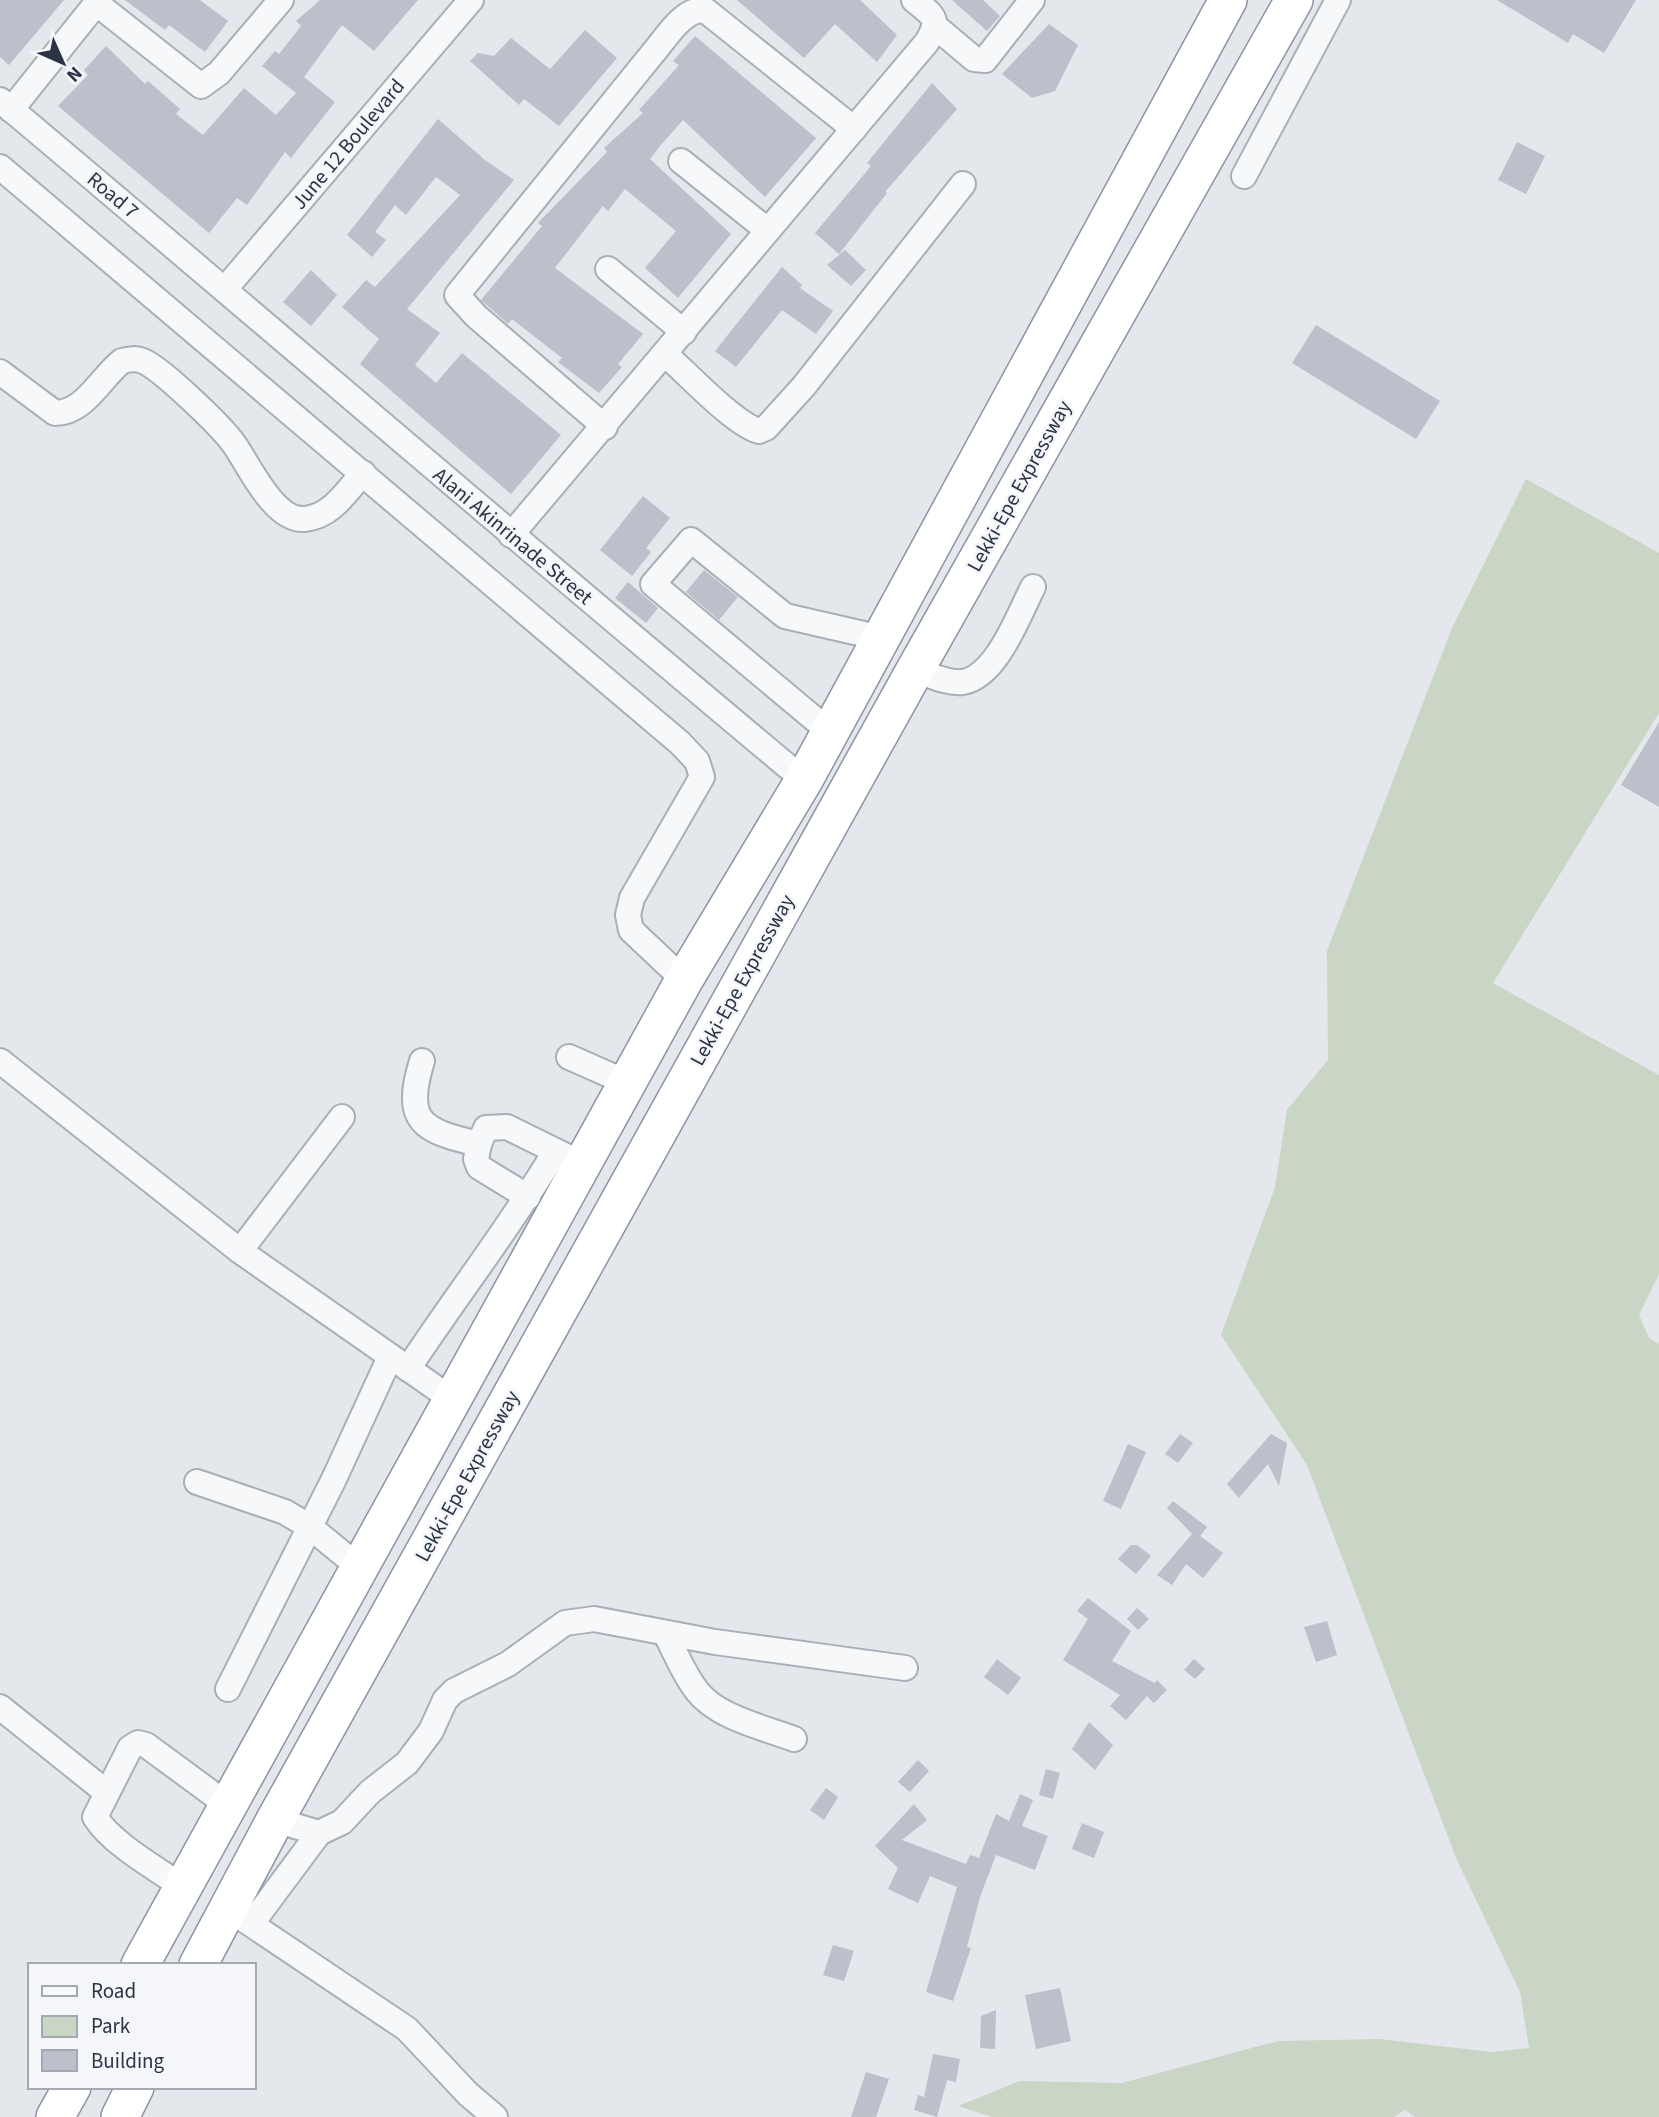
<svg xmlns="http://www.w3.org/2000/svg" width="1659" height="2117" font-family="'Source Sans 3',sans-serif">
<rect width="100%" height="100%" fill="#e4e7ec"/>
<path fill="#c9d6c5" d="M1526 479 1659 553V713L1493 983 1659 1075V1274L1639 1315 1649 1338 1659 1344V2117H1415L1405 2110 1394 2117H992L958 2106 1020 2081 1122 2083 1278 2041 1379 2039 1491 2052 1529 2048 1520 1992 1456 1858 1307 1465 1221 1335 1275 1187 1287 1110 1328 1060 1327 951 1452 628Z"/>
<g fill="#bbc0ca">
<path d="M0 0H64L9 65 0 57Z"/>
<path d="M125 0H200L228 21 205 52 169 25 165 30Z"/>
<path d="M320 0H418L374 51 342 25 304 77 335 102 291 158 285 152 247 205 237 198 209 233 58 106 88 75 84 70 106 46 145 84 148 81 180 109 176 114 203 135 244 88 276 115 296 93 262 66 275 51 279 54 301 26 296 21Z"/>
<path d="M737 0H860L897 35 877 62 835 24 804 58Z"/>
<path d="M952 0H983L1000 16 987 31Z"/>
<path d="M1497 0H1636L1604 53 1573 34 1568 43Z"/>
<path d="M1049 24 1078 45 1055 91 1032 98 1002 74Z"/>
<path d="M585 30 617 58 559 126 524 99 519 105 470 61 478 53 494 56 511 38 550 69Z"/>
<path d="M695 36 816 138 765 197 683 120 660 146 650 159 731 234 678 298 645 268 676 231 625 189 608 211 603 206 555 268 643 334 618 364 622 367 599 393 558 362 562 358 512 319 508 324 481 300 542 226 538 223 607 152 604 148 643 113 639 110 679 65 673 61Z"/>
<path d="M932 83 957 109 885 192 887 193 839 254 815 233 871 166 867 163Z"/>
<path d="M438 119 485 160 514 180 407 309 440 333 415 365 436 383 462 353 561 435 511 494 360 364 379 339 342 307 366 280 375 287 460 195 436 177 406 215 395 205 375 232 386 240 372 257 347 235Z"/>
<path d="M1517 142 1545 156 1526 194 1498 180Z"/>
<path d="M845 250 866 270 851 286 827 265Z"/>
<path d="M782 267 802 285 800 288 833 311 816 334 782 310 736 367 715 351Z"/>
<path d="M311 270 337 295 311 326 283 302Z"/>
<path d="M1316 325 1440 401 1416 439 1292 363Z"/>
<path d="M643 496 670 518 646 548 651 552 632 576 600 550Z"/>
<path d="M704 570 738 597 719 620 686 592Z"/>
<path d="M628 582 658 608 646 623 615 598Z"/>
<path d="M1659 722V807L1621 785Z"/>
<path d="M1180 1434 1193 1443 1178 1463 1165 1454Z"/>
<path d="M1271 1434 1287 1443 1279 1486 1268 1464 1239 1498 1227 1484Z"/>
<path d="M1128 1444 1146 1452 1121 1509 1103 1501Z"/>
<path d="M1173 1501 1207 1527 1200 1536 1223 1553 1203 1578 1186 1564 1172 1585 1157 1575 1192 1534 1167 1508Z"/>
<path d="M1131 1545H1137L1151 1556 1136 1574 1118 1559Z"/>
<path d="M1088 1598 1131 1631 1112 1661 1155 1683 1157 1680 1167 1690 1154 1703 1147 1696 1126 1720 1110 1706 1120 1695 1063 1660 1088 1619 1077 1611Z"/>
<path d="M1137 1608 1149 1619 1138 1630 1127 1619Z"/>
<path d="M1327 1621 1337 1655 1316 1662 1304 1627Z"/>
<path d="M997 1659 1021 1678 1008 1695 984 1677Z"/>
<path d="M1194 1659 1205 1669 1195 1679 1184 1670Z"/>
<path d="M1089 1722 1113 1745 1095 1770 1072 1749Z"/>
<path d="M918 1760 929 1771 910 1792 898 1782Z"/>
<path d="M1046 1769 1060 1773 1053 1799 1039 1795Z"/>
<path d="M826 1788 838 1797 824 1820 810 1810Z"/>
<path d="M1020 1794 1033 1800 1022 1826 1048 1836 1035 1870 996 1855 980 1897 967 1947 971 1948 953 2001 926 1992 957 1887 930 1876 918 1903 888 1889 898 1868 875 1846 914 1804 927 1820 902 1840 966 1864 970 1855 979 1858 996 1814 1009 1821Z"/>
<path d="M1082 1823 1104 1832 1094 1858 1072 1849Z"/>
<path d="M833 1945 854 1951 844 1981 823 1975Z"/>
<path d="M1060 1988 1071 2041 1036 2049 1025 1995Z"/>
<path d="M996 2010 995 2049 980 2048 981 2016Z"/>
<path d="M933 2054 960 2059 956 2082 947 2080 937 2117 914 2110 918 2095 924 2097Z"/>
<path d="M866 2072 889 2079 876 2117H851Z"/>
</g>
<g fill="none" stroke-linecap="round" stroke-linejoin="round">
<g stroke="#a9aeb7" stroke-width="28">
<g id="minor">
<path d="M96 3 201 86 219 73 281 0"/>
<path d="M936 27 974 59 985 60 1032 0"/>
<path d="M0 100C269 326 534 555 804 780"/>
<path d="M11 110 99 0"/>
<path d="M681 161 767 230"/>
<path d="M0 167 680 743 697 761 702 777 632 898 628 915 631 930 684 980"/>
<path d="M1244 176 1338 0"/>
<path d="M608 269 684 332"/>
<path d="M225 289 471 0"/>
<path d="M666 355C688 374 734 424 759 431L766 428 804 386 963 184"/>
<path d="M0 372 55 413C85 413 101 377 122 361 130 359 136 358 143 361 162 369 221 426 234 444 249 465 274 522 305 519 332 516 346 492 363 473"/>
<path d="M605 427 476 316 457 295 653 53C666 38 683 8 705 10L854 129"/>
<path d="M511 535 927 42C941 18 933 16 914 0"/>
<path d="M915 670C930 675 948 684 963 682 997 676 1019 614 1033 587"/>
<path d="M830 732 653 584 691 540 785 616 881 638"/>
<path d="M569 1057 628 1083"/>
<path d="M0 1061 240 1251 453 1400"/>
<path d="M422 1061C403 1122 422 1131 479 1144L486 1128 507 1127 570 1158"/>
<path d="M479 1144 476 1159 479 1167 528 1197"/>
<path d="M240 1251 342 1117"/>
<path d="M408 1369C456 1296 510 1227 555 1152"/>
<path d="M197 1482 285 1512 310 1527 360 1568"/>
<path d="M665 1633C676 1653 683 1673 697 1691 718 1718 763 1727 794 1739"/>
<path d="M228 1689 334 1479 390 1357"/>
<path d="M0 1707 106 1792"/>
<path d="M275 1820 319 1833 342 1822 370 1792 407 1763 431 1731 445 1700 454 1691 508 1664 565 1623 594 1619 715 1642 905 1668"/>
<path d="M183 1887C157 1869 112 1844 95 1817L130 1748 138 1743 146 1745 229 1806"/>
<path d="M227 1908 407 2029 468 2094 495 2117"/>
<path d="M252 1923 319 1833"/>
</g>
</g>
<g stroke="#8b94a3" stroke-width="40">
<g id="highway">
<path d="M140 1965 684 980 804 780 1228 0"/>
<path d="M198 1965 275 1820 915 670 1294 0"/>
<path d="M55 2117 72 2087"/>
<path d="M120 2117 135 2087"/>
</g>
</g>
<use href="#minor" stroke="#f7f8fa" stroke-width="24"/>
<use href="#highway" stroke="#fff" stroke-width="37"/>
</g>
<g text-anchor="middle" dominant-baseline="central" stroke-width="5" stroke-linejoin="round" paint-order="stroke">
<g font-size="21" fill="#2b3445" stroke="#f4f6f9">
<text transform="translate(348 144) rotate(-50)">June 12 Boulevard</text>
<text transform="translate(113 195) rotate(40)">Road 7</text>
<text transform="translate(1019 486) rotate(-61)">Lekki-Epe Expressway</text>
<text transform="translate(513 536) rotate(40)">Alani Akinrinade Street</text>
<text transform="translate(742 980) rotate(-61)">Lekki-Epe Expressway</text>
<text transform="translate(467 1476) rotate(-61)">Lekki-Epe Expressway</text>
</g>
</g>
<rect x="28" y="1963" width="228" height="126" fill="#f4f6f9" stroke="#a4a8b1" stroke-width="2"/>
<rect x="42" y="1986" width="35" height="10" fill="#f7f8fa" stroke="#a4a8b1" stroke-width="2"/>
<text x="91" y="1998" font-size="21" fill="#2b3445">Road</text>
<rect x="42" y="2016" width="35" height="21" fill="#c9d6c5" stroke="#a4a8b1" stroke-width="2"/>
<text x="91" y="2033" font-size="21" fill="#2b3445">Park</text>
<rect x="42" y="2050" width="35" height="21" fill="#bbc0ca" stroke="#a4a8b1" stroke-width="2"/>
<text x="91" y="2068" font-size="21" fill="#2b3445">Building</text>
<g transform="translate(63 63) rotate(135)" stroke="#f4f6f9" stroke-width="5" paint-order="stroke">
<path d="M0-5L12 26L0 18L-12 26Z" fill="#2b3445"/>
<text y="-10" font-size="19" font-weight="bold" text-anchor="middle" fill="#2b3445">N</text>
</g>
</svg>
